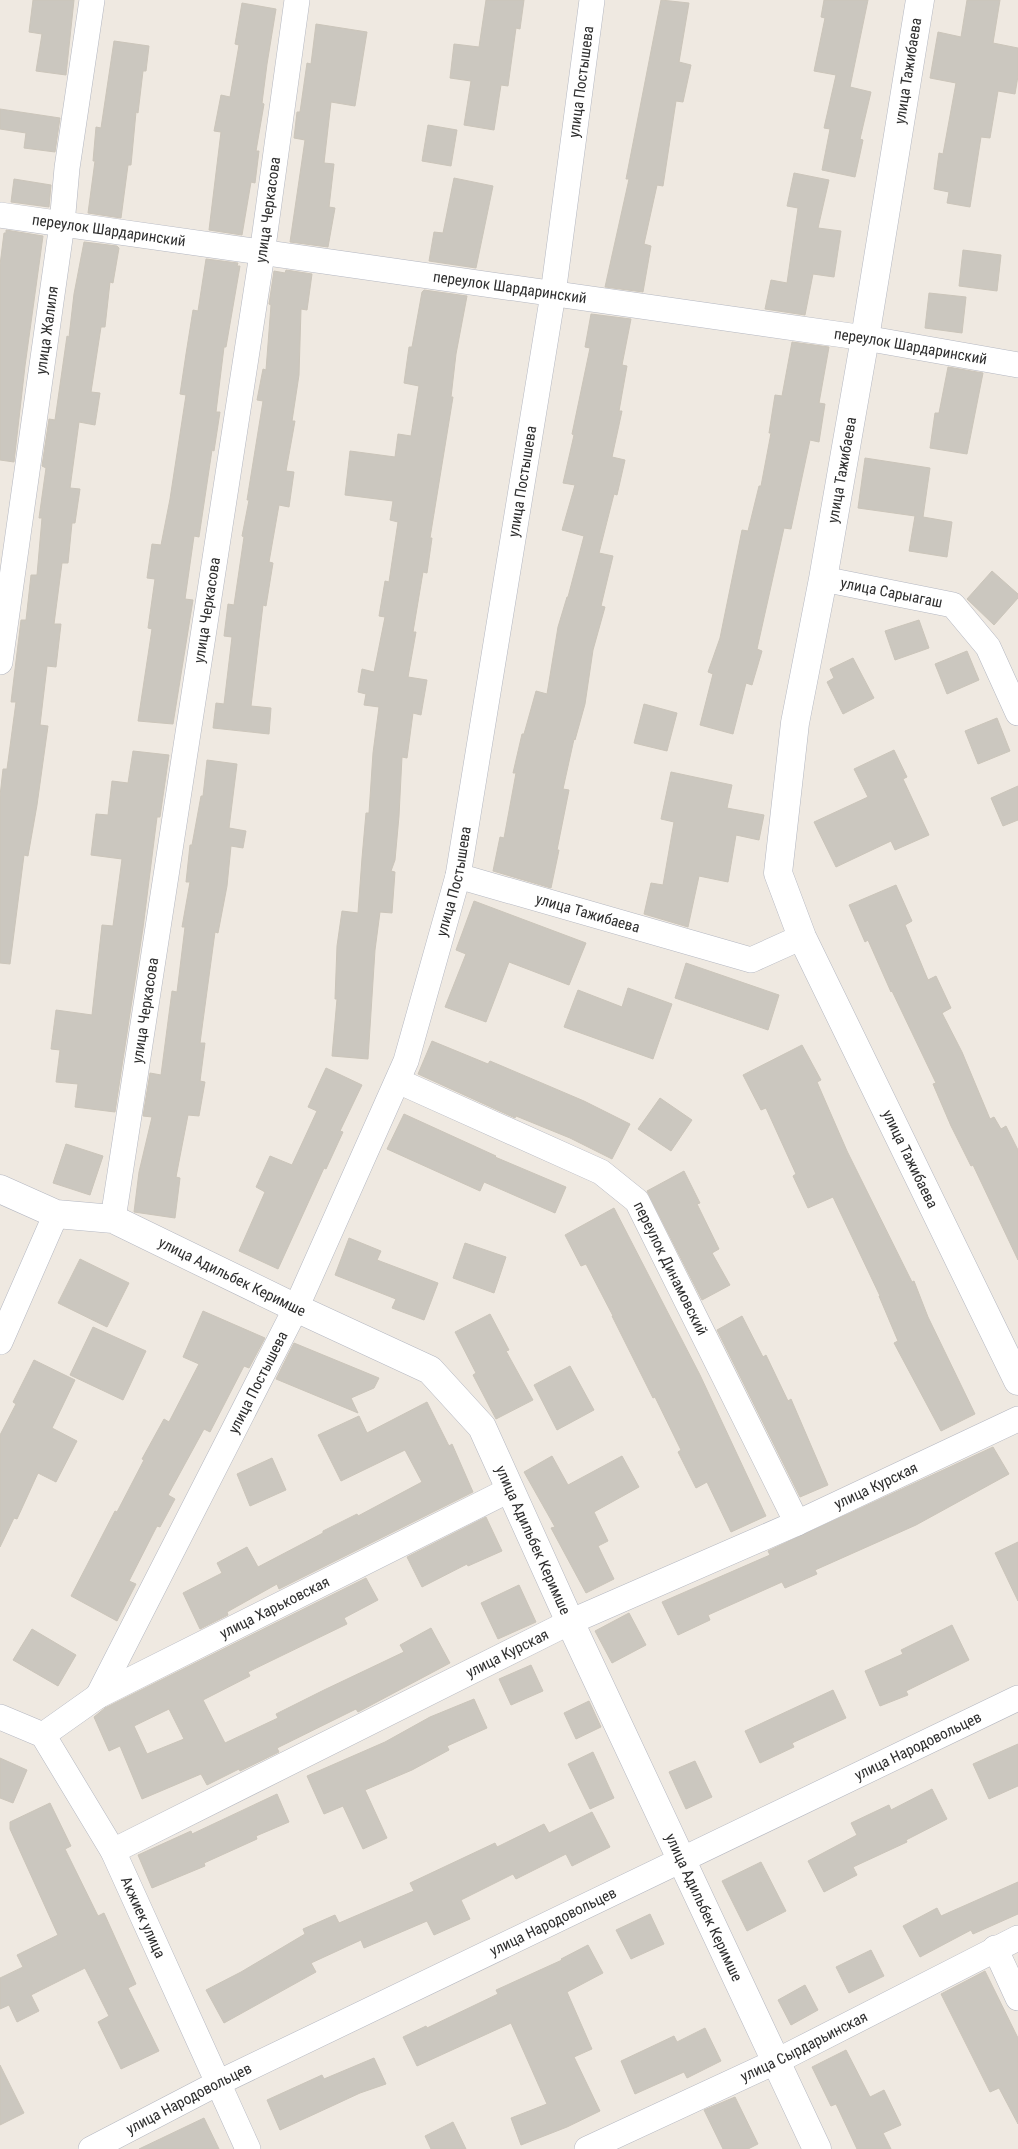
<svg xmlns="http://www.w3.org/2000/svg" width="1018" height="2149" font-family="'Roboto Condensed',sans-serif">
<rect width="100%" height="100%" fill="#efe9e1"/>
<g fill="#cbc7bf" stroke="#cbc5ba" fill-rule="evenodd">
<path d="M33 0H74L66 75 36 71 42 34 29 32Z"/>
<path d="M486 0H524L520 29 516 28 508 86 501 85 494 130 464 125 471 81 450 78 454 44 479 47Z"/>
<path d="M661 0 689 3 679 62 691 65 683 102 676 101 663 186 657 185 644 244 651 246 643 292 605 287 629 179H626Z"/>
<path d="M824 0H868L850 87 871 92 860 139 863 140 855 177 822 170 830 129 824 128 836 75 814 71 825 18 821 17Z"/>
<path d="M967 0H1000L993 43 1018 48V76L1015 94 998 91 990 138 981 137 970 207 947 203 949 192 934 189 939 153 943 154 956 83 930 78 938 32 961 37Z"/>
<path d="M242 3 276 9 267 64 262 103 264 104 256 151H259L255 183 251 182 242 235 209 230 221 132 214 131 221 95 230 97 239 45 235 44Z"/>
<path d="M316 24 367 32 355 106 331 102 324 163 334 164 329 207 335 208 328 247 290 242 305 140 294 138 297 112H300L307 63 311 64Z"/>
<path d="M114 41 149 46 146 71H143L138 113 136 112 131 165H128L121 218 88 213 95 161H93L96 127 101 128Z"/>
<path d="M0 109 60 118 55 152 24 148 26 133 0 129Z"/>
<path d="M428 125 457 130 451 166 422 161Z"/>
<path d="M794 173 829 180 818 228 841 231 834 277 813 274 805 315 765 309 771 280 787 283 798 208 787 206Z"/>
<path d="M454 178 493 186 476 268 429 261 434 232 443 233Z"/>
<path d="M14 179 51 185 49 207 11 202Z"/>
<path d="M6 230 43 236 25 366 14 462 0 460V265L4 233H6Z"/>
<path d="M84 242 117 246 119 248 113 283 110 282 105 327H101L91 392 100 393 95 425 79 422 70 488 80 489 75 523H72L68 563H62L54 624H61L56 667 47 666 40 725 48 726 37 805 28 856 24 855 10 964 0 963V796L3 769H7L16 702H11L21 620H26L31 575H37L42 518H39L46 468 42 466 49 419 55 420 67 336 69 337 74 294Z"/>
<path d="M963 250 1001 255 997 291 959 286Z"/>
<path d="M206 259 238 263 237 266H240L226 347H224L216 412H220L214 451 212 450 199 537 194 536 185 599 193 600 173 724 138 721 152 629 148 628 155 579 147 578 152 544 161 545 170 499 186 395 180 394 186 354 193 310 198 311Z"/>
<path d="M286 270 312 274 307 310 301 309 299 375 292 421H295L286 471 294 472 289 507 279 505 269 562 273 563 266 606 263 605 251 706 271 708 269 734 213 728 216 703 224 704 232 637 224 636 228 604 234 605 244 537 242 536 249 500H247L263 401 257 400 263 369 266 370 271 305 269 304 274 271 285 273Z"/>
<path d="M424 290 467 296 456 354 451 397H453L430 538H432L427 573 423 572 413 632H416L408 677 427 680 421 715 413 713 407 758 402 757 399 816 395 860 391 871 395 872 392 913 380 912 375 950 368 1059 332 1056 337 999H335L337 946 342 911 358 913 362 858 366 813H369L373 753 379 707 364 705 366 694 358 692 362 669 374 672 385 617 379 616 385 581 389 582 398 522 390 520 393 501 345 495 350 451 395 457 398 434 411 436 419 386 404 383 409 347H412L422 292Z"/>
<path d="M929 293 966 297 962 333 925 328Z"/>
<path d="M591 314 631 319 622 365 627 366 619 411H622L612 457 625 460 617 495 614 494 599 553 613 556 601 606 605 607 593 650 585 704 575 740 574 739 563 789 569 790 557 850H559L551 888 493 871 500 837 504 838 516 773H513L522 734H524L536 691 547 694 558 627 567 597H568L584 536 562 530 575 485 563 483 574 435 572 434 590 348 585 347Z"/>
<path d="M792 342 829 347 819 403 825 404 819 442 810 440 791 529 784 528 757 649 762 651 752 685 746 683 733 734 700 725 713 674 708 672 720 638 742 530 748 531 759 486H761L771 433H769L775 395 782 396Z"/>
<path d="M948 367 983 373 967 454 930 448 935 413H939Z"/>
<path d="M865 458 930 468 923 517 952 522 947 557 909 551 915 516 858 508Z"/>
<path d="M992 571 1018 594V598L994 625 967 599Z"/>
<path d="M919 620 929 648 895 660 885 631Z"/>
<path d="M967 651 979 680 947 694 935 664Z"/>
<path d="M853 658 874 698 843 714 827 682 834 678 830 669Z"/>
<path d="M644 704 677 713 667 751 634 743Z"/>
<path d="M997 718 1010 751 978 764 965 731Z"/>
<path d="M894 750 907 777 903 779 929 835 895 850 891 841 836 867 814 822 868 797 854 769Z"/>
<path d="M133 751 169 755 160 817H157L143 928 115 1112 75 1107 78 1084 56 1082 60 1050 51 1049 56 1010 92 1015 102 925 113 926 122 859 91 855 96 814 108 815 112 781 128 783Z"/>
<path d="M207 760 237 764 229 828 246 831 243 848 231 846 227 886 218 933 215 932 200 1043H205L200 1081 205 1082 199 1116 188 1115 176 1177 180 1178 175 1218 134 1212 139 1172 152 1117 143 1116 150 1073 161 1075 172 991 177 992 185 927H182L190 882H186L190 845H192L201 796H203Z"/>
<path d="M671 772 732 785 727 808 764 815 759 840 736 835 728 882 699 876 688 927 644 914 651 883 663 885 674 822 661 819Z"/>
<path d="M1018 786V820L1003 826 991 798Z"/>
<path d="M896 885 912 921 905 925 928 980 936 976 951 1008 942 1013 962 1052 990 1119 994 1117 1001 1129 1006 1126 1018 1150V1260L973 1165 971 1166 951 1126 933 1084 936 1083 892 991 891 992 868 940 865 942 849 905Z"/>
<path d="M474 901 586 943 569 985 509 962 486 1022 445 1007 466 954 456 950Z"/>
<path d="M686 963 779 995 768 1030 675 998Z"/>
<path d="M628 988 672 1004 653 1059 564 1027 578 990 622 1007Z"/>
<path d="M432 1041 488 1064 490 1061 584 1101 630 1124 612 1159 570 1138 516 1116 515 1118 418 1074Z"/>
<path d="M802 1045 821 1080 817 1082 847 1151 912 1282 914 1281 928 1317 975 1414 941 1431 894 1343 898 1341 879 1296H880L833 1197 808 1208 793 1176 796 1174 766 1108 761 1110 743 1075Z"/>
<path d="M326 1068 362 1085 340 1131 343 1132 326 1169 324 1168 278 1269 239 1251 265 1192 256 1187 270 1156 292 1165 317 1111 308 1107Z"/>
<path d="M660 1098 692 1120 671 1151 638 1129Z"/>
<path d="M404 1114 496 1156 495 1157 566 1187 555 1213 484 1182 480 1191 387 1149Z"/>
<path d="M66 1144 103 1156 90 1195 53 1183Z"/>
<path d="M684 1171 700 1203 697 1204 719 1249 712 1253 730 1285 702 1300 647 1191Z"/>
<path d="M614 1208 700 1375 766 1516 731 1532 707 1482 696 1488 678 1452 681 1450 655 1397 653 1398 612 1316H613L586 1264 581 1266 565 1235Z"/>
<path d="M349 1238 381 1251 377 1260 438 1283 424 1320 392 1308 396 1299 335 1275Z"/>
<path d="M465 1243 506 1257 494 1293 453 1278Z"/>
<path d="M80 1259 129 1283 107 1327 58 1303Z"/>
<path d="M203 1311 265 1338 249 1368 244 1366 210 1432 204 1429 168 1495 175 1499 160 1527 157 1526 129 1581 136 1584 117 1621 71 1596 115 1511 117 1512 144 1460 142 1459 164 1419 169 1422 199 1364 183 1357Z"/>
<path d="M490 1314 509 1350 506 1351 533 1400 496 1419 473 1375 476 1373 455 1332Z"/>
<path d="M742 1316 763 1357 766 1355 788 1401 791 1399 828 1485 800 1497 717 1330Z"/>
<path d="M93 1327 146 1351 123 1400 70 1375Z"/>
<path d="M294 1343 379 1378 374 1388 351 1398 358 1413 276 1379Z"/>
<path d="M34 1360 75 1380 52 1428 77 1441 56 1482 38 1473 17 1519 14 1518 0 1547V1435L16 1404 13 1402Z"/>
<path d="M570 1366 594 1410 557 1430 534 1385Z"/>
<path d="M427 1402 449 1446 452 1444 473 1492 279 1589 277 1584 227 1612 228 1615 200 1629 183 1593 222 1573 217 1563 247 1547 258 1567 323 1533V1531L357 1514 358 1516 422 1482 405 1450 341 1481 318 1435 359 1416 367 1433Z"/>
<path d="M993 1447 1009 1474 916 1525 815 1570 817 1574 785 1588 782 1582 708 1615 710 1620 678 1635 662 1602 770 1555 768 1551Z"/>
<path d="M552 1456 568 1485 622 1456 639 1487 594 1512 608 1541 598 1546 614 1579 586 1593 551 1528 555 1527 524 1472Z"/>
<path d="M272 1458 286 1490 250 1506 237 1474Z"/>
<path d="M486 1517 502 1551 468 1566 467 1564 422 1587 407 1557Z"/>
<path d="M1018 1542V1601L995 1553Z"/>
<path d="M366 1578 378 1600 344 1618 347 1624 248 1672 250 1676 203 1700 225 1743 278 1718 276 1714 324 1690 404 1652 400 1645 431 1628 450 1663 358 1712 356 1709 277 1748 279 1752 240 1771 239 1769 207 1785 201 1774 142 1799 120 1746 109 1751 94 1717 105 1708ZM169 1709 184 1739 147 1754 134 1726Z"/>
<path d="M519 1585 536 1622 498 1639 481 1603Z"/>
<path d="M629 1613 646 1645 612 1663 595 1631Z"/>
<path d="M952 1625 969 1660 906 1691 908 1695 880 1706 865 1671 903 1654 901 1650Z"/>
<path d="M32 1629 76 1655 58 1686 13 1660Z"/>
<path d="M531 1665 543 1691 511 1705 499 1679Z"/>
<path d="M833 1690 846 1718 792 1743 794 1747 760 1763 745 1731Z"/>
<path d="M474 1699 487 1728 447 1746 449 1750 412 1770 365 1790 387 1838 363 1849 343 1806 324 1814 307 1776 385 1742 430 1717Z"/>
<path d="M589 1701 601 1727 576 1739 564 1713Z"/>
<path d="M1018 1744V1786L989 1799 973 1764Z"/>
<path d="M593 1752 614 1798 590 1809 568 1764Z"/>
<path d="M0 1758 27 1770 13 1803 0 1798Z"/>
<path d="M695 1761 712 1797 686 1809 669 1772Z"/>
<path d="M932 1789 947 1819 906 1840 907 1842 853 1867 857 1875 824 1892 808 1861 857 1835 851 1823 889 1805 891 1810Z"/>
<path d="M277 1794 289 1822 256 1836 257 1839 204 1863 205 1866 152 1888 138 1855 191 1831 192 1834Z"/>
<path d="M50 1803 71 1846 65 1849 98 1916 104 1913 136 1984 128 1988 159 2051 121 2069 98 2022 109 2016 85 1968 31 1995 39 2011 17 2022 9 2005 0 2009V1978L23 1967 17 1955 58 1935 10 1829V1822Z"/>
<path d="M592 1812 610 1847 572 1866 566 1854 516 1879 513 1874 461 1900 470 1919 434 1935 427 1921 364 1948 361 1940 311 1963 316 1972 224 2023 206 1990 241 1972 305 1934 303 1929 335 1915 339 1923 414 1891 410 1883 495 1843 497 1847 544 1824 549 1833Z"/>
<path d="M761 1862 786 1911 747 1931 722 1881Z"/>
<path d="M1018 1882V1914L973 1934 971 1930 920 1957 903 1926 937 1908 941 1916Z"/>
<path d="M650 1914 664 1944 631 1959 616 1930Z"/>
<path d="M588 1945 603 1973 567 1992 592 2049 574 2057 600 2111 567 2127 521 2145 511 2118 547 2104 511 2023 417 2066 403 2037 426 2026 427 2028 498 1994 496 1990 562 1960 561 1959Z"/>
<path d="M871 1950 884 1976 849 1993 836 1967Z"/>
<path d="M985 1971 1018 2038V2124L999 2088 990 2092 941 1994Z"/>
<path d="M805 1985 818 2010 791 2025 778 2000Z"/>
<path d="M705 2028 721 2061 687 2078 684 2072 635 2094 621 2061 674 2036 677 2042Z"/>
<path d="M846 2050 870 2097 884 2090 901 2125 883 2133 891 2149H857L836 2104 831 2106 812 2067Z"/>
<path d="M374 2058 386 2084 360 2093 280 2130 267 2100 322 2075 324 2079Z"/>
<path d="M0 2065 24 2113 0 2125Z"/>
<path d="M735 2097 758 2144 748 2149H723L704 2110Z"/>
<path d="M204 2118 219 2149H139Z"/>
<path d="M453 2122 466 2149H431L425 2136Z"/>
</g>
<g fill="none" stroke-linecap="round" stroke-linejoin="round">
<g stroke="#b4b7c1" stroke-width="26">
<g id="street">
<path id="s1" d="M0 215 865 338 1018 365"/>
<path id="s2" d="M823 579 953 605 988 647 1018 713"/>
<path id="s3" d="M0 662 62 224 67 168 92 0"/>
<path id="s4" d="M458 876 751 960 802 937"/>
<path id="s5" d="M398 1081 601 1172 637 1201 797 1523"/>
<path id="s6" d="M113 1219 262 254 297 0"/>
<path d="M0 1342 56 1214"/>
<path id="s7" d="M98 1696 296 1308 406 1061 458 876 553 294 592 0"/>
<path id="s8" d="M0 1717 43 1735 113 1851 248 2149"/>
<path id="s9" d="M43 1735 98 1696 511 1489"/>
<path id="s10" d="M113 1851 570 1622 797 1523 1018 1419"/>
<path d="M995 1948 1018 1998"/>
<path id="s11" d="M91 2149 218 2083 1018 1698"/>
<path id="s12" d="M587 2149 777 2061 1018 1938"/>
</g>
</g>
<g stroke="#b4b7c1" stroke-width="29">
<g id="secondary">
<path id="s13" d="M920 0 865 338 823 579 795 723 778 873 802 937 1018 1381"/>
<path id="s14" d="M0 1189 56 1214 113 1219 296 1308 430 1370 482 1427 570 1622 817 2149"/>
</g>
</g>
<use href="#street" stroke="#fff" stroke-width="25"/>
<use href="#secondary" stroke="#fff" stroke-width="28"/>
</g>
<g text-anchor="middle" dominant-baseline="central" stroke-width="5" stroke-linejoin="round" paint-order="stroke">
<g font-size="15" fill="#2e2e2e" stroke="#fff">
<text transform="translate(908 71) rotate(-81)">улица Тажибаева</text>
<text stroke="none"><textPath href="#s7" startOffset="1702">улица Постышева</textPath></text>
<text stroke="none"><textPath href="#s6" startOffset="1021">улица Черкасова</textPath></text>
<text stroke="none"><textPath href="#s1" startOffset="110">переулок Шардаринский</textPath></text>
<text stroke="none"><textPath href="#s1" startOffset="515">переулок Шардаринский</textPath></text>
<text stroke="none"><textPath href="#s3" startOffset="335">улица Жалиля</textPath></text>
<text stroke="none"><textPath href="#s1" startOffset="920">переулок Шардаринский</textPath></text>
<text transform="translate(842 470) rotate(-80)">улица Тажибаева</text>
<text stroke="none"><textPath href="#s7" startOffset="1298">улица Постышева</textPath></text>
<text stroke="none"><textPath href="#s2" startOffset="70">улица Сарыагаш</textPath></text>
<text stroke="none"><textPath href="#s6" startOffset="616">улица Черкасова</textPath></text>
<text stroke="none"><textPath href="#s7" startOffset="892">улица Постышева</textPath></text>
<text stroke="none"><textPath href="#s4" startOffset="135">улица Тажибаева</textPath></text>
<text stroke="none"><textPath href="#s6" startOffset="211">улица Черкасова</textPath></text>
<text stroke="none"><textPath href="#s13" startOffset="1200">улица Тажибаева</textPath></text>
<text stroke="none"><textPath href="#s5" startOffset="344">переулок Динамовский</textPath></text>
<text stroke="none"><textPath href="#s14" startOffset="251">улица Адильбек Керимше</textPath></text>
<text stroke="none"><textPath href="#s7" startOffset="352">улица Постышева</textPath></text>
<text stroke="none"><textPath href="#s10" startOffset="846">улица Курская</textPath></text>
<text stroke="none"><textPath href="#s14" startOffset="671">улица Адильбек Керимше</textPath></text>
<text stroke="none"><textPath href="#s9" startOffset="265">улица Харьковская</textPath></text>
<text stroke="none"><textPath href="#s10" startOffset="441">улица Курская</textPath></text>
<text stroke="none"><textPath href="#s11" startOffset="920">улица Народовольцев</textPath></text>
<text stroke="none"><textPath href="#s14" startOffset="1076">улица Адильбек Керимше</textPath></text>
<text stroke="none"><textPath href="#s8" startOffset="255">Акжиек улица</textPath></text>
<text stroke="none"><textPath href="#s11" startOffset="515">улица Народовольцев</textPath></text>
<text stroke="none"><textPath href="#s12" startOffset="240">улица Сырдарьинская</textPath></text>
<text stroke="none"><textPath href="#s11" startOffset="110">улица Народовольцев</textPath></text>
</g>
</g>
</svg>
